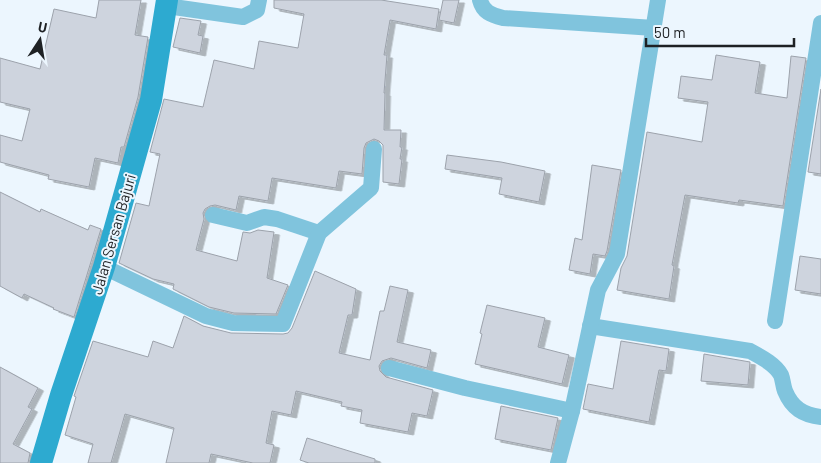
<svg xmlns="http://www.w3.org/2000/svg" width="821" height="463" font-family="Barlow,sans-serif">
<defs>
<filter id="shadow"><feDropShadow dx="5.5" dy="3" stdDeviation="0" flood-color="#0004"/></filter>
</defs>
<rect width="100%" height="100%" fill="#ecf6fe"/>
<g fill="#ced4de" stroke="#9ca2ab" filter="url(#shadow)">
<path d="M99 0H141L135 35 148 37 138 97 124 147H121L118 163 95 158 89 187 48 179 49 175 0 162V135L22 141 30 109 0 102V58L40 69 54 9 96 18Z"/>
<path d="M274 0H381L439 9 436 29 390 20 384 55H387L384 93H385L384 130H401L400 147H402L400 159H402L399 184 383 182V145L379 141 374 139 366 143 364 148 362 174 339 171 336 188 272 178 268 201 239 196 236 210 215 205 210 206 205 209 203 213 204 219 196 250 237 261 243 232 250 233 258 230 274 232 267 278 288 285 276 314 234 313 209 307 173 289 174 284 153 279 119 263 136 203 149 206 160 154 150 152 164 99 203 107 214 60 254 69 259 41 298 48 304 14 274 8Z"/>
<path d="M443 0H459L454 23 439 20Z"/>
<path d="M180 18 201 21 198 35 203 36 200 53 173 47Z"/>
<path d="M716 55 760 62 755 93 787 98 791 56 806 58 783 206 739 200 738 203 685 195 672 265 674 266 669 299 617 290 621 268 627 256 647 132 702 142 708 102 678 98 681 76 712 80Z"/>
<path d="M821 89V174L808 172Z"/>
<path d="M447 155 501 162 545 171 539 202 499 194 502 178 445 169Z"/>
<path d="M592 165 621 170 607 251 605 256 593 254 590 274 569 270 575 238 582 240Z"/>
<path d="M0 192 40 212 41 209 88 230 90 225 101 229 74 317 53 309 54 308 24 294 22 298 0 286Z"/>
<path d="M800 256 821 259V294L795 290Z"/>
<path d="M315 271 356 289 352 315H348L339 353 370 360 380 311H384L390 286 408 290 397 342 431 350 427 368 391 358 382 361 379 366 380 371 386 377 433 390 427 416 412 413 408 432 360 423 362 410 341 406 342 402 296 391 291 415 272 411 266 443 274 445 270 463H253L211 454 209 463H166L174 428 125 414 111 463H88L93 444 65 435 76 397 74 396 93 341 148 357 153 341 173 348 184 316 203 326 231 333 283 334 288 333 292 328Z"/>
<path d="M487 305 545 318 538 347 569 355 562 384 475 364 482 334 480 333Z"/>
<path d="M621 341 669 349 666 371 659 370 649 422 583 409 588 384 613 389Z"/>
<path d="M704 354 750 362 748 385 701 381Z"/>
<path d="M0 367 38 388 28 407 32 409 13 444 30 453 28 463H0Z"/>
<path d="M501 406 558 418 551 450 495 439Z"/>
<path d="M307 438 375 459V463H309L300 460Z"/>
</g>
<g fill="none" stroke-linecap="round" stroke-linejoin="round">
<g stroke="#80c4dd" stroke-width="16">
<path d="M480 0C483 12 491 15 503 18L654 28"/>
<path d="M167 6 243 17 257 10 259 0"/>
<path d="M213 215 247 223 264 217 277 219 319 233"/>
<path d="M104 267 206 316 233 323 283 324 319 233 371 188 374 149"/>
<path d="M775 321 821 23"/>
<path d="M590 326 750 351C761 357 775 364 781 375 783 380 783 386 785 391 792 408 803 415 821 417"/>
<path d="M389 368 465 388 572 411"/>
<path d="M558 463 572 411 598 290 617 254 658 0"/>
</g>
<path stroke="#2daad0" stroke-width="22" d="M41 463 61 395 104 267 151 100 167 0"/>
</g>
<g text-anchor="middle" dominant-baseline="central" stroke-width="4" stroke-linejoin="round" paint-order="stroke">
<g font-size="15" fill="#1e2124" stroke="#ecf6fe">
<text transform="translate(113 234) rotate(-74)">Jalan Sersan Bajuri</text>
</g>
</g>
<g transform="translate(40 40) rotate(12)" stroke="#ecf6fe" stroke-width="4" paint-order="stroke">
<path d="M0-4L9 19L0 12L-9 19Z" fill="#1e2124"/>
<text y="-8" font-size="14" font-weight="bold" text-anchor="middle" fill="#1e2124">U</text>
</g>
<path d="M646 38v8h148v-8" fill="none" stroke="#1e2124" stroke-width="2.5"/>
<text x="654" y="38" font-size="15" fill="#1e2124" stroke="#ecf6fe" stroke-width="4" paint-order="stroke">50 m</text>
</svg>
